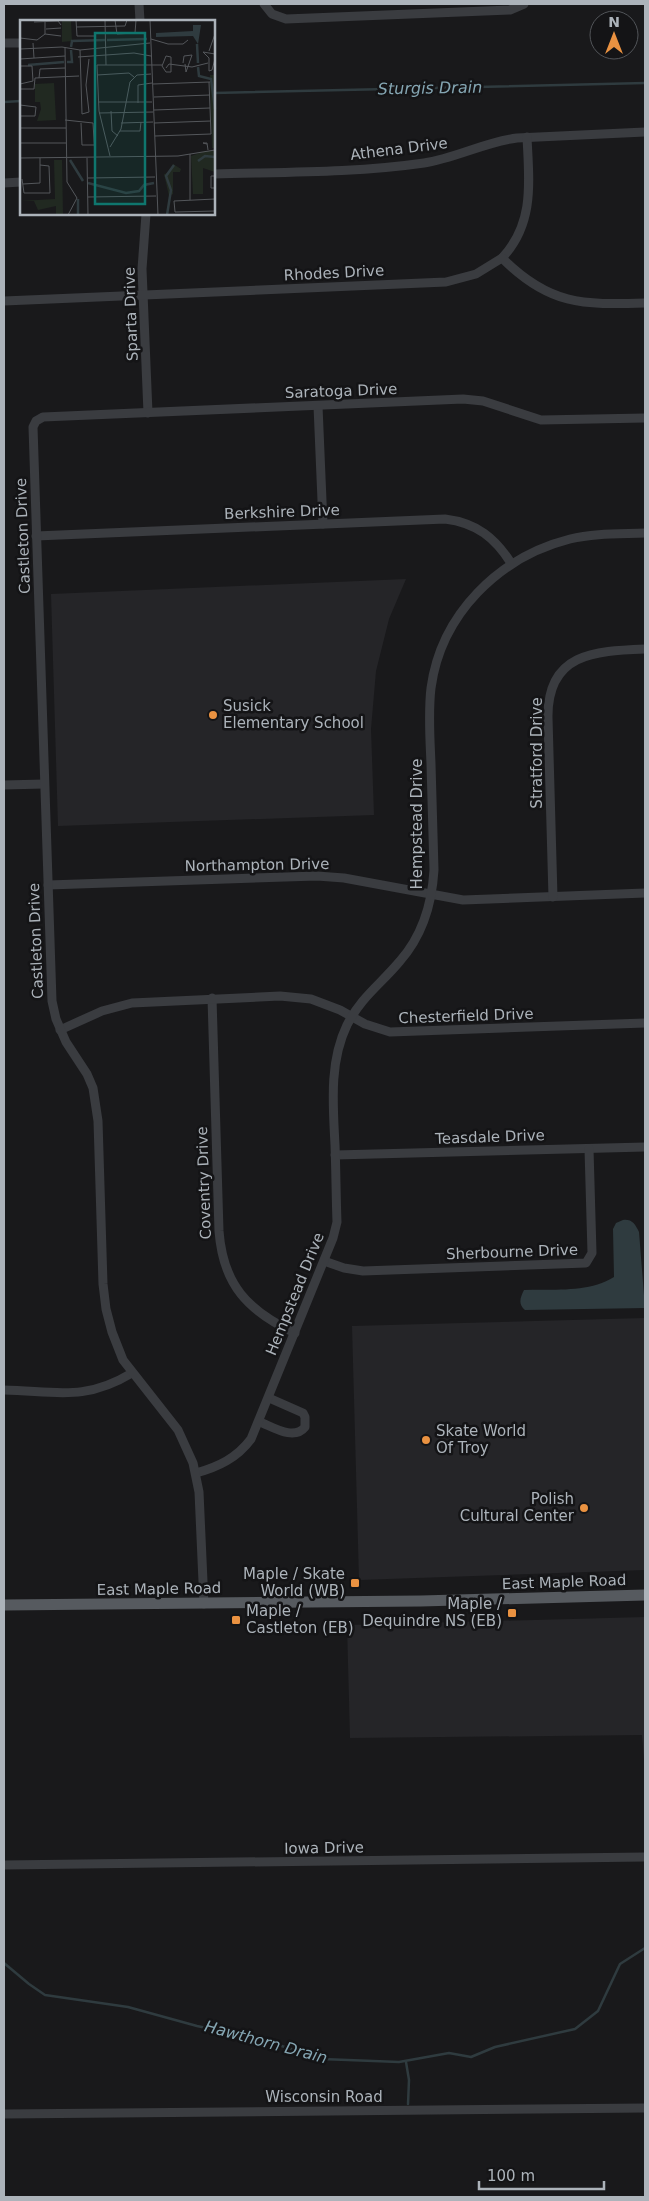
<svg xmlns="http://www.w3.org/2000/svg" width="649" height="2201" font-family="'DejaVu Sans',sans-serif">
<rect width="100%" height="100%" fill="#19191b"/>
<g fill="#252528">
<path d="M406 579 389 619 376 671 371 729 374 815 58 826 51 594Z"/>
<path d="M645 1318V1570L359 1580 352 1326Z"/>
<path d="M645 1617V1772L642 1735 350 1738 347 1625Z"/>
</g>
<path fill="#2f3b3f" d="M623 1220C632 1219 635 1224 639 1232L645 1308 525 1310C518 1304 520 1298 524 1290 554 1289 588 1293 614 1277L613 1229 616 1223Z"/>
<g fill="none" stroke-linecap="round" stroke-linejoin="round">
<g stroke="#2f3b3f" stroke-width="2.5">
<path d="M214 93 645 83"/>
<path d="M4 102 21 101"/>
<path d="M4 1963 29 1984 45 1995 128 2007 197 2026 263 2040 322 2059 399 2062 449 2053 471 2057 495 2047 575 2029 598 2011 620 1964 645 1948"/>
<path d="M406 2062 409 2080 408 2104"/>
</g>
<g stroke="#3a3c40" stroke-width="9">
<path d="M139 4 140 21"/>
<path d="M264 4 272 14 286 19 510 10 524 4"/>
<path d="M4 43H20"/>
<path d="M214 174C284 172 355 173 424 163 456 158 485 142 517 138L645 132"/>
<path d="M4 183 21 182"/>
<path d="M146 214 142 269 148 413"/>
<path d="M502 258C535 223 529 181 527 137"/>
<path d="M4 301 446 282 476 274 502 258C549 305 582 305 645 303"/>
<path d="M318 406 323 524"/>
<path d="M36 536 445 519C477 523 495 538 511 563"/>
<path d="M4 785 44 784"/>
<path d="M48 885 317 876 344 878 463 900 645 893"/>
<path d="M553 897 548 718C547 653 594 651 645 649"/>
<path d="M212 998 219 1231C223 1285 248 1311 295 1333"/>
<path d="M60 1030 102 1011 132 1003 280 996 311 999 340 1010 365 1024 390 1032 645 1023"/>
<path d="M335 1155 645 1147"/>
<path d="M324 1261 344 1268 363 1271 586 1263 592 1253 589 1149"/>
<path d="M4 1390C55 1391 84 1402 132 1373"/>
<path d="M260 1422C273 1427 294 1441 305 1427V1417L303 1413 269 1398"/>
<path d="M196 1473C218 1467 237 1458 251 1439L333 1238 337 1222C336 1196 336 1171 335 1145 333 1105 329 1062 347 1025 362 996 380 985 400 961 422 936 432 903 434 870 433 835 432 799 431 764 430 739 428 713 431 688 441 614 499 557 570 539 594 533 620 534 645 533"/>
<path d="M204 1604 199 1492 193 1463 178 1430 123 1360 112 1332 106 1309 103 1284 98 1121 93 1088 87 1074 66 1042 56 1019 52 1001 33 427 36 421 43 417 463 399 483 401 541 420 645 418"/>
<path d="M4 1865 645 1857"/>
<path d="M4 2114 645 2108"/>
</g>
<path stroke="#565a5f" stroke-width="11" d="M4 1605 421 1601 645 1595"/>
</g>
<g fill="#ea9241" stroke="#141416" stroke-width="2">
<circle cx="213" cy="715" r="5"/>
<circle cx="426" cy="1440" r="5"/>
<circle cx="584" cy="1508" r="5"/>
<rect x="350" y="1578" width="10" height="10" rx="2.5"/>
<rect x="507" y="1608" width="10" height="10" rx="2.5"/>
<rect x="231" y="1615" width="10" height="10" rx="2.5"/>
</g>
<g text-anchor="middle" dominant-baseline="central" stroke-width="5" stroke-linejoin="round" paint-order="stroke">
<g font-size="15" fill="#acb3ba" stroke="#141416">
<text transform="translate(399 149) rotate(-7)">Athena Drive</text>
<text transform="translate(334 273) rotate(-3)">Rhodes Drive</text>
<text transform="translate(131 314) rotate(-92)">Sparta Drive</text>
<text transform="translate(341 391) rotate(-2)">Saratoga Drive</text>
<text transform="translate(282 512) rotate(-2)">Berkshire Drive</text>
<text transform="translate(23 536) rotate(-92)">Castleton Drive</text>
<text transform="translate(537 753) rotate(-90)">Stratford Drive</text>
<text transform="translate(417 824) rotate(-90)">Hempstead Drive</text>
<text transform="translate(257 865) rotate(-1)">Northampton Drive</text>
<text transform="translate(36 941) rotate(-92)">Castleton Drive</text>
<text transform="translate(466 1016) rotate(-2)">Chesterfield Drive</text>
<text transform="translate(490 1137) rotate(-2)">Teasdale Drive</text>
<text transform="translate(204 1183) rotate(-92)">Coventry Drive</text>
<text transform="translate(512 1252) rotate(-2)">Sherbourne Drive</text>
<text transform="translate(295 1294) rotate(-68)">Hempstead Drive</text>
<text transform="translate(564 1582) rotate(-2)">East Maple Road</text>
<text transform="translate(159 1589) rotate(-1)">East Maple Road</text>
<text transform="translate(324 1848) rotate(-1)">Iowa Drive</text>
<text x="324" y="2097">Wisconsin Road</text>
</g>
<g font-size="15" fill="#acb3ba" stroke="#141416" text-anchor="start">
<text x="223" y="706">Susick<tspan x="223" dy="17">Elementary School</tspan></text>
<text x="436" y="1431">Skate World<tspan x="436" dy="17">Of Troy</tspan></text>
<text x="574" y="1499" text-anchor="end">Polish<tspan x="574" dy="17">Cultural Center</tspan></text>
<text x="345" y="1574" text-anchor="end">Maple / Skate<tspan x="345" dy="17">World (WB)</tspan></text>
<text x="502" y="1604" text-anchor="end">Maple /<tspan x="502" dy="17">Dequindre NS (EB)</tspan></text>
<text x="246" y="1611">Maple /<tspan x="246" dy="17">Castleton (EB)</tspan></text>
</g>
<g font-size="16" font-style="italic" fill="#85a6b3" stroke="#141416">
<text transform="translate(430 88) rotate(-1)">Sturgis Drain</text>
<text transform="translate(266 2042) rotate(15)">Hawthorn Drain</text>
</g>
</g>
<g transform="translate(20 20)">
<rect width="195" height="195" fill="#19191b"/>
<path d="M42 1H51L52 21 42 22ZM190 55H195V128H192ZM34 63 36 100 17 101 21 89 20 82H15V64ZM186 131H195V152L183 148V174H173L171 136ZM34 140H42L43 195H36V186L18 190 14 181H0L35 179ZM153 144 161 149 160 152H153V174L149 176 144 154 149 153Z" fill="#212921"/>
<path d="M173 5H181L178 24 173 16 136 17V13L173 11Z" fill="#2f3b3f"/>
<path fill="none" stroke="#2f3b3f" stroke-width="2.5" d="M87 20 127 19M177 24 178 43M51 27 52 21 85 20M47 42H52L51 30M8 45 44 42M178 47 179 56 191 59 195 89M50 140 63 161M178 141 185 136 195 137M68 163 106 173 119 171 124 165 134 163M58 179V195M147 195 151 170 146 156 154 145"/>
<path fill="none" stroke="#54575b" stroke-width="1" d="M56 0 57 16H76M85 0 86 45M95 0 97 14 115 13 116 0M130 0 138 195M14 2 38 1 41 5M56 7 105 6 107 0M26 9 41 8M25 14 41 16M0 18 17 20 25 14V0M131 19 148 24H163L168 20M13 23 14 38M45 27 47 162 57 178 48 195M0 29 42 27 60 30M60 30 62 94 69 92 66 65 69 39M60 30 130 23M189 31 195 14M195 34 183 32 189 38V51L192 50 195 39M146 36 151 37V52H146L142 46ZM58 37 114 33 131 36M0 39 45 36M163 43 164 36 172 35 166 52 165 44M0 46H12L13 61 0 64M146 48 149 44 172 47 188 43M77 55 109 53 114 57M19 58 20 49 45 48M133 64 190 62M0 69H14L15 58 59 56M134 77 190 75M78 82H132M118 83V65L132 63M0 85 16 87 15 96H0M134 90 190 88M91 91 92 111 98 116M79 93 133 92M45 100 73 103 75 136M61 103 62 125H74M101 103 133 102M134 103 191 101M0 108H46M100 111H120L121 102M135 116 191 114 189 62M0 123H46M187 124 183 123H187L188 130M90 127 101 109 110 62 117 55 131 54M90 136 79 91 77 45H142M0 138 158 136 195 130M67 138 68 195M195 156H191V168H195M68 158 135 157M2 159 4 173H30L29 146 20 145M3 164 20 163V138M68 177 136 176M195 179 154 181 155 192 195 191M170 180V134"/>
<path fill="#0f766e" fill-opacity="0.15" stroke="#0f766e" stroke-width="2.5" d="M75 13H125V184H75Z"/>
<rect width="195" height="195" fill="none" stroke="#acb3ba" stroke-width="2.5"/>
</g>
<rect width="649" height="2201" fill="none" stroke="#acb3ba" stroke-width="10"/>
<g transform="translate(614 35)"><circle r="24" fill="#141416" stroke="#515458"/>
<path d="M0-4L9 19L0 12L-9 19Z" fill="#ea9241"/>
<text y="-8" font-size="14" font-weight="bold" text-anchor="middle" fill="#acb3ba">N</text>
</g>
<path d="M479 2181v8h125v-8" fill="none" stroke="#acb3ba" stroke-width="2.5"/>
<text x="487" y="2181" font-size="15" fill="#acb3ba" stroke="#141416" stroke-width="4" paint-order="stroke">100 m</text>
</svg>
